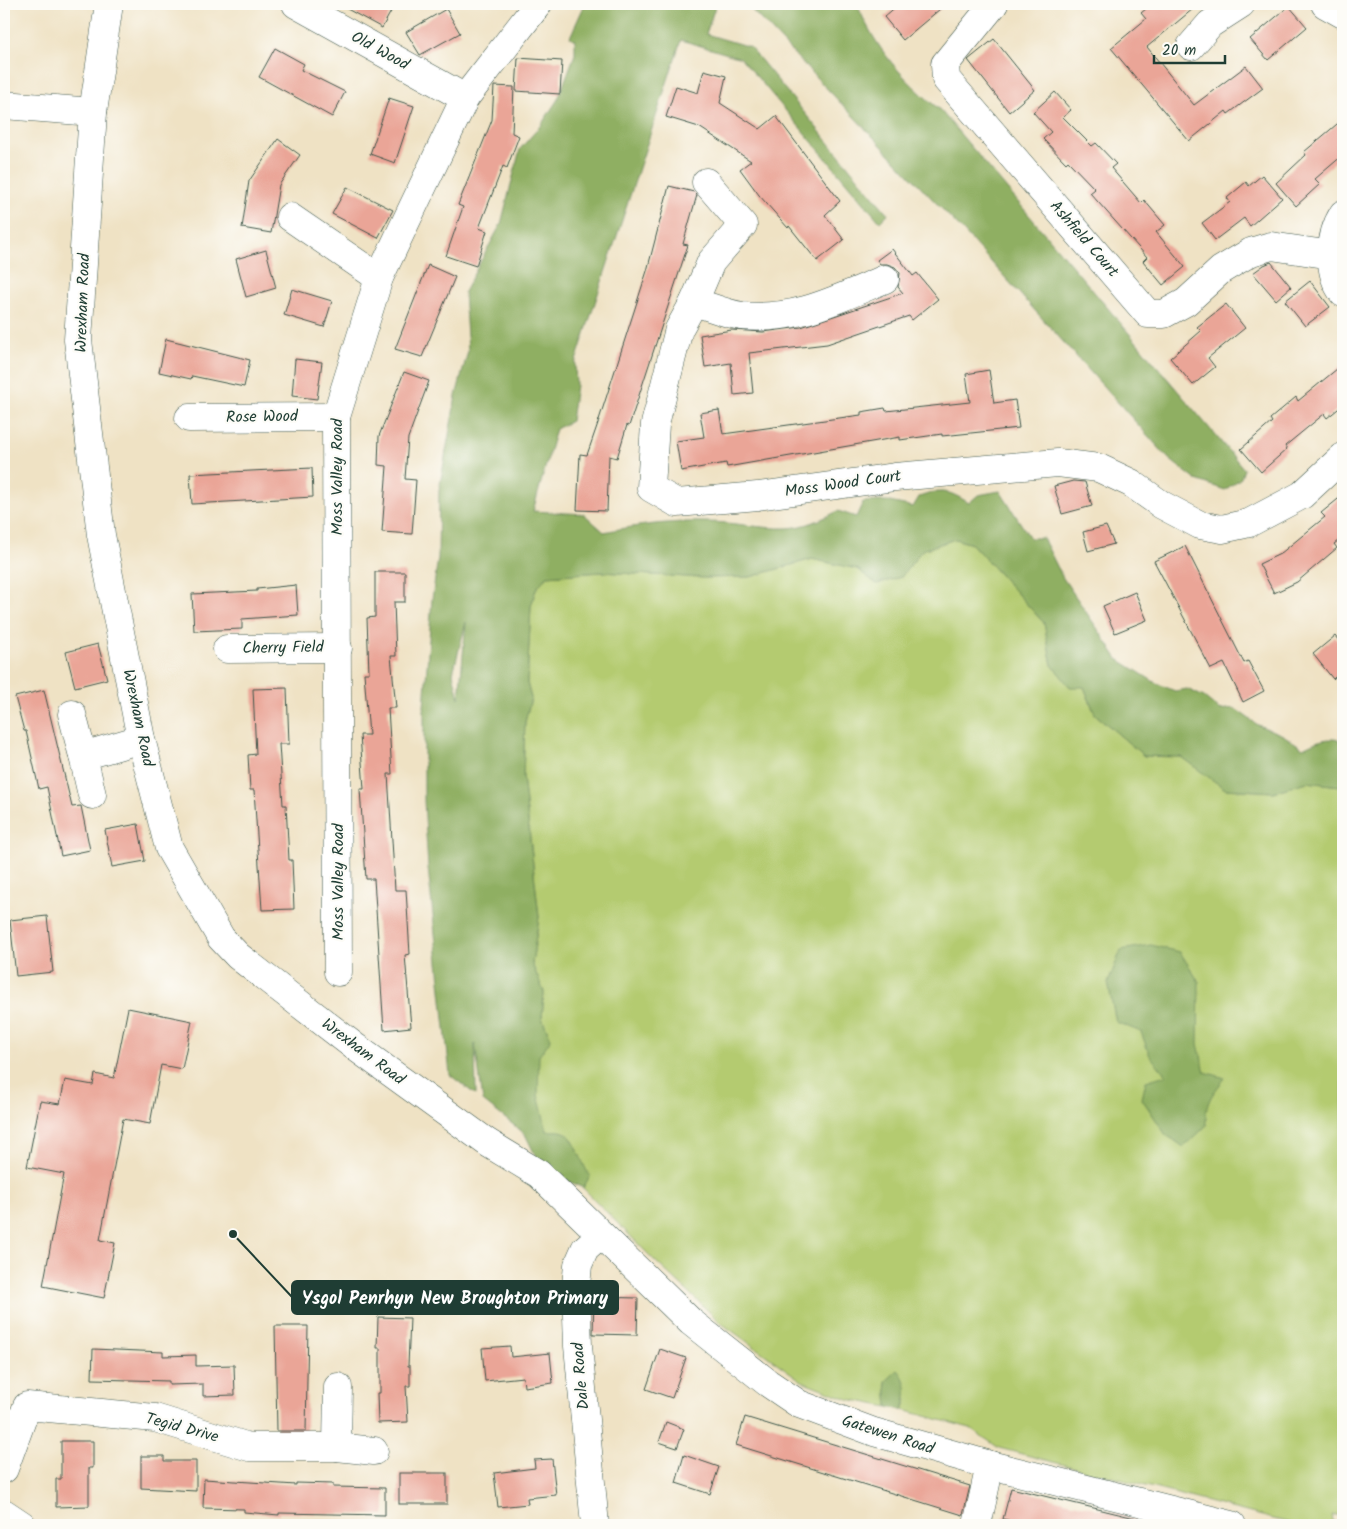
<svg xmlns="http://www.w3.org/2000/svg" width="1347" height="1529" font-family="Kalam,sans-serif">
<rect width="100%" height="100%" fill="#fdfcf7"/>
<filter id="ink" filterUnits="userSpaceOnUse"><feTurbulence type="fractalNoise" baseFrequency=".02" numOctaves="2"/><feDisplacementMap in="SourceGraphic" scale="10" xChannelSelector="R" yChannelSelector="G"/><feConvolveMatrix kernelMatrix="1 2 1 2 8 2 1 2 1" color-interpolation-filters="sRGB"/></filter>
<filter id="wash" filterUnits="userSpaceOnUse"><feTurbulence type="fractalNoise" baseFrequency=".0096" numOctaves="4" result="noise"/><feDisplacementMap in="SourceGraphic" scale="20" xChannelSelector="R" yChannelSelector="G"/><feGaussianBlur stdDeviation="1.12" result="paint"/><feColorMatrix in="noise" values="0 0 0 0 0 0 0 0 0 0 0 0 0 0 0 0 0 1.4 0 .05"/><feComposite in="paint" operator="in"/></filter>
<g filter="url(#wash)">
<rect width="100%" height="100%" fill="#efe2c4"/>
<path fill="#b4cb6f" stroke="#6a8452" d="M955 539 972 544 1044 623 1052 665 1084 687 1095 714 1144 756 1181 757 1226 789 1273 792 1307 782 1340 786 1343 791V1515H1332L1334 1525H1297L999 1448 970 1428 903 1410 907 1400 886 1381 888 1407 848 1399 802 1381 721 1323 653 1259 583 1188 542 1139 527 1092 538 1042 543 1049 551 1039 542 1018 544 992 532 964 539 917 523 777 525 722 531 698 527 683 531 606 536 589 547 576 601 572 705 578 750 577 812 559 857 569 877 584 901 577 922 550Z"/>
<g fill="#8faf62" stroke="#57764b" fill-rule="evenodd">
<path d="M585 4H716L706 34 750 47 888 214 880 222 741 58 681 40 575 364 576 385 571 421 556 429 533 511 584 514 604 532C638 525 672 521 707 522 734 522 762 529 787 528 806 527 822 519 838 511L856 517 863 502 885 501 913 507 919 497C942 489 948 490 969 503L978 495 1000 491 1030 538H1043L1063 578 1118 659 1156 683 1175 691 1187 689 1204 697 1220 710 1234 708 1258 725 1283 735 1303 748C1316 741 1329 736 1343 741V791L1340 786 1307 782 1273 792 1225 789 1181 757 1144 756 1095 714 1084 687H1070L1052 665 1044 623 972 544 955 539 922 550 901 577 877 584 857 569 812 559 750 577 705 578 601 572 547 576 536 589 531 606 527 683 531 698 525 722 523 777 539 917 532 964 544 992 542 1018 551 1039 539 1056 538 1095 547 1131C552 1131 559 1130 564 1132 576 1137 581 1164 590 1176L583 1188 542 1169 525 1134 483 1101 475 1044 476 1095 450 1075 428 868 424 800V707L432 599 438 558 439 490 456 396 468 351 464 292 501 224 520 149 541 125 558 99 575 54V40L570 37ZM466 622 459 698 453 673Z"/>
<path d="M746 4H857C876 50 902 78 940 110L1244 469 1241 478 1225 490 1196 480 1169 459 964 232Z"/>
<path d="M1151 945 1180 952 1199 982 1198 1044 1205 1072 1225 1078C1211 1096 1205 1101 1206 1126L1184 1147 1166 1135 1142 1099 1146 1081 1166 1075 1150 1056 1141 1032 1116 1022 1108 983 1121 950Z"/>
<path d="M898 1370C908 1381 908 1395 903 1410L888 1407 886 1381Z"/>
</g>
<g id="blocks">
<g fill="#eaa597">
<path d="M338 4H395L382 28Z"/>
<path d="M899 4H946L903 40 884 17Z"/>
<path d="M1152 4H1199L1147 47 1194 105 1246 66 1263 88 1228 114 1226 111 1189 141 1111 48 1146 19 1141 13Z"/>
<path d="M1289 6 1307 27 1268 60 1250 39Z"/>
<path d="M446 9 460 33 420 55 406 32Z"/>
<path d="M994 39 1035 90 1009 112 968 60Z"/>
<path d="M275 48 304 64 301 70 345 92 332 117 259 77Z"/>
<path d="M518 58 562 61 560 94 516 91Z"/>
<path d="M704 70 726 76 720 103 760 129 776 116 840 201 825 215 844 240 817 261 789 226 788 228 759 195 740 169 751 161 699 127 666 117 676 86 698 93Z"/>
<path d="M494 86 514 87 512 133 519 136 507 168 503 166 479 228 487 231 476 266 446 256 463 207 458 205 492 120Z"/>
<path d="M1055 92 1071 110 1063 117 1092 146 1096 143 1116 164 1111 168 1141 203 1144 200 1165 225 1156 232 1185 267 1163 285 1143 261 1147 257 1090 193 1095 189 1068 161 1066 163 1043 139 1051 132 1033 112Z"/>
<path d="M389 98 414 106 395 163 370 154Z"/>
<path d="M1343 119V155L1315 179 1320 184 1296 206 1276 183 1306 155 1304 152Z"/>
<path d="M278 139 300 155 279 185 271 233 242 228 249 181Z"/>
<path d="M1262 175 1282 198 1250 226 1244 218 1215 240 1202 223 1230 202 1227 198 1246 182 1249 186Z"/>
<path d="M669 186 694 192 697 195 683 244 688 245 629 426 627 425 617 458 609 456 607 511 577 510 580 454 587 455 597 426 647 271Z"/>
<path d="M347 187 393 210 378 238 332 214Z"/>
<path d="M892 249 913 276 917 273 938 299 912 320 909 316 827 344 749 353 753 393 734 395 731 363 705 367 700 335 732 330 763 332 801 327 903 293 898 287 900 273 895 267 887 264H880L877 260Z"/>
<path d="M266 250 276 288 246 297 236 259Z"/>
<path d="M1271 262 1291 287 1276 300 1253 273 1264 265Z"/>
<path d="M428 265 455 277 422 357 395 349Z"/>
<path d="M1310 281 1330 307 1305 326 1285 301Z"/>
<path d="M292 289 332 301 324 327 284 315Z"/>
<path d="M1226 304 1245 328 1208 358 1215 367 1193 385 1170 358 1201 331 1197 327Z"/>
<path d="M166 339 250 360 244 387 192 376 191 379 159 372Z"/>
<path d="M295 359 322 362 317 399 292 396Z"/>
<path d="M1343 364V405L1327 418 1324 414 1285 446 1287 449 1261 472 1241 449 1272 422 1270 419 1296 397 1298 401Z"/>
<path d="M989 370 994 403 1015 400 1019 428 942 436V434L900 440V437L727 467 726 463 681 471 676 441 704 437 700 413 719 410 723 434 861 415V412L885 408 886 411 970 402 966 374Z"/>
<path d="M404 372 429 381 408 438 405 479 416 480 412 534 382 532 387 466 378 465 379 436Z"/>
<path d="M312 468 313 497 192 504 190 474Z"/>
<path d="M1073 481 1085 482 1092 506 1062 514 1054 486Z"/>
<path d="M1343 495V541L1342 538 1334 544 1337 548 1297 582 1274 593 1259 564 1280 554 1325 517 1321 513Z"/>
<path d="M1106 526 1114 544 1088 551 1083 532Z"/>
<path d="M1185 546 1244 663 1248 661 1264 691 1243 702 1224 663 1211 669 1154 561Z"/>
<path d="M375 572H405V602H394L396 656H391L396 708H388L392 774H388L395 890H406L410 954 405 955 411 1027 384 1030 374 879H366L360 789H364L360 735H369L364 673H369L367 618 375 617Z"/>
<path d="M296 585 298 615 242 619V629L194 631 192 594 257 591V589Z"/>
<path d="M1135 592 1147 620 1115 633 1103 606Z"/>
<path d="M1335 636 1343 646V670L1333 679 1313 654Z"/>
<path d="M98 644 107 679 75 687 66 652Z"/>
<path d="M287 688 289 744H279L283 805H286L289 860H292L294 909 262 910 254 790H250L248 755 256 754 253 689Z"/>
<path d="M44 690 72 807 81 806 90 850 61 856 47 787 39 789 26 731H24L15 697Z"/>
<path d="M138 824 145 861 112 867 105 830Z"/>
<path d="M47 916 53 972 16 976 10 920Z"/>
<path d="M128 1008 192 1021 182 1069 161 1065 150 1124 123 1119 100 1240 115 1243 104 1298 43 1286 64 1174 27 1167 40 1101 60 1104 65 1080 93 1085 95 1074 114 1078Z"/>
<path d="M594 1297 638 1298 637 1335 593 1334Z"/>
<path d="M378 1317 410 1318 408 1366H410V1386H406L408 1422 378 1423 377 1393H380V1348H377Z"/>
<path d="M275 1326H308L306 1431H277Z"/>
<path d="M510 1346 511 1357 550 1353 553 1383 524 1387 523 1377 485 1381 482 1348Z"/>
<path d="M93 1349 163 1352V1356L196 1355V1366L234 1365 235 1395 203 1396V1384L169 1385V1381L92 1379Z"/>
<path d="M660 1349 686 1358 672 1398 646 1389Z"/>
<path d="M745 1417 970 1486 963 1515 736 1445Z"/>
<path d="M666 1422 684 1429 677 1448 659 1442Z"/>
<path d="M61 1441H93V1468H89V1506L56 1507V1479H61Z"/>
<path d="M684 1455 719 1467 710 1494 676 1483Z"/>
<path d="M141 1456H164V1461H196V1491L141 1488Z"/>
<path d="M552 1459 556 1495 527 1498 528 1504 498 1507 494 1473 535 1468 534 1460Z"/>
<rect x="399" y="1473" width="48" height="31"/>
<path d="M204 1479 296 1485V1483L333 1484V1487L385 1488V1515L279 1513V1515L244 1512V1509L203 1508Z"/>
<path d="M1011 1488 1135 1518 1134 1525H1029L1003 1519Z"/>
</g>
</g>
</g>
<g filter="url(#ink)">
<use href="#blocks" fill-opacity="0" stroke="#3e564a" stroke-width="1"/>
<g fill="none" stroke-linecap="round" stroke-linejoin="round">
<g stroke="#3e564a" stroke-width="29">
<g id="minor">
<path d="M296 4 465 98"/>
<path d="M994 4 945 64 946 79 1148 314H1164L1186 302 1221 270 1251 252 1271 246 1332 255"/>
<path d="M1325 4 1343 14"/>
<path d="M1191 46 1210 24 1241 4"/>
<path d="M4 105 93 112"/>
<path d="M706 182 743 225 711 262 694 302 679 329 655 424 651 488 677 503 758 496 895 477 1058 463 1099 468 1131 483 1162 505 1200 525 1222 529 1249 523 1302 495 1343 457"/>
<path d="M1343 214C1329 236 1327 272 1343 293"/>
<path d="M290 217 379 278"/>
<path d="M694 302C709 306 726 314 742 316 796 321 837 299 885 279"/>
<path d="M189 418 336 417"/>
<path d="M227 649 338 648"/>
<path d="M72 714 83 756 141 739"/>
<path d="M83 756 92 795"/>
<path d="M338 972 336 417 379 278 465 98 538 4"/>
<path d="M337 1447 338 1387"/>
<path d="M4 1469 27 1406 155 1418 249 1447H337L374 1451"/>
<path d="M4 1513 22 1525"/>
<path d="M595 1525 578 1346 576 1286 578 1265 585 1249 601 1235"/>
<path d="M977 1525 990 1465"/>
</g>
</g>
<g stroke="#3e564a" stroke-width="29">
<path id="major" d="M109 4 93 112 78 340 101 535 141 739 169 848 221 938 238 956 354 1046 488 1143 539 1174 691 1322 768 1383 799 1404 874 1432 990 1465 1232 1525"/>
</g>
<use href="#minor" stroke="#fff" stroke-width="28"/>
<use href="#major" stroke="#fff" stroke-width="28"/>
</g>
</g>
<g text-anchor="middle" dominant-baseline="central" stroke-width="4.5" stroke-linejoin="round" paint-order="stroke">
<g font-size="16" fill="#1f3d34" stroke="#fdfcf7">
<text transform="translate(380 51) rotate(29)">Old Wood</text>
<text transform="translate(1084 239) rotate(49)">Ashfield Court</text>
<text transform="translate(83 303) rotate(-88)">Wrexham Road</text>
<text transform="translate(262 417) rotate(-1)">Rose Wood</text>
<text transform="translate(337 477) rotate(-90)">Moss Valley Road</text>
<text transform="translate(843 484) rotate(-8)">Moss Wood Court</text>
<text transform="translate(283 648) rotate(-1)">Cherry Field</text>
<text transform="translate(138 718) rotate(78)">Wrexham Road</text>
<text transform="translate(338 882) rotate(-90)">Moss Valley Road</text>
<text transform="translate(363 1052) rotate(37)">Wrexham Road</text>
<text transform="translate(581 1376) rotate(-95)">Dale Road</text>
<text transform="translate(182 1428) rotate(15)">Tegid Drive</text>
<text transform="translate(888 1435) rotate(18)">Gatewen Road</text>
</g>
</g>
<path fill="none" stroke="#1f3d34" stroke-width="2" d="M233 1234L292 1297"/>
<circle fill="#1f3d34" stroke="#fdfcf7" stroke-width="2" cx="233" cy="1234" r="5"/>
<rect fill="#1f3d34" stroke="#1f3d34" stroke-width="2" x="292" y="1281" width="326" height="33" rx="5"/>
<g font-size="18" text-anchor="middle" font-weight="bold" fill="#fff">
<text x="455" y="1304">Ysgol Penrhyn New Broughton Primary</text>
</g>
<rect width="1347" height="1529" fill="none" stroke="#fdfcf7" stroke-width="20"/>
<path d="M1154 55v8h71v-8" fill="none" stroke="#1f3d34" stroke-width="2.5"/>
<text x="1162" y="55" font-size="15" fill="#1f3d34" stroke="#fdfcf7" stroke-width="4" paint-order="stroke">20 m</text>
</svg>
